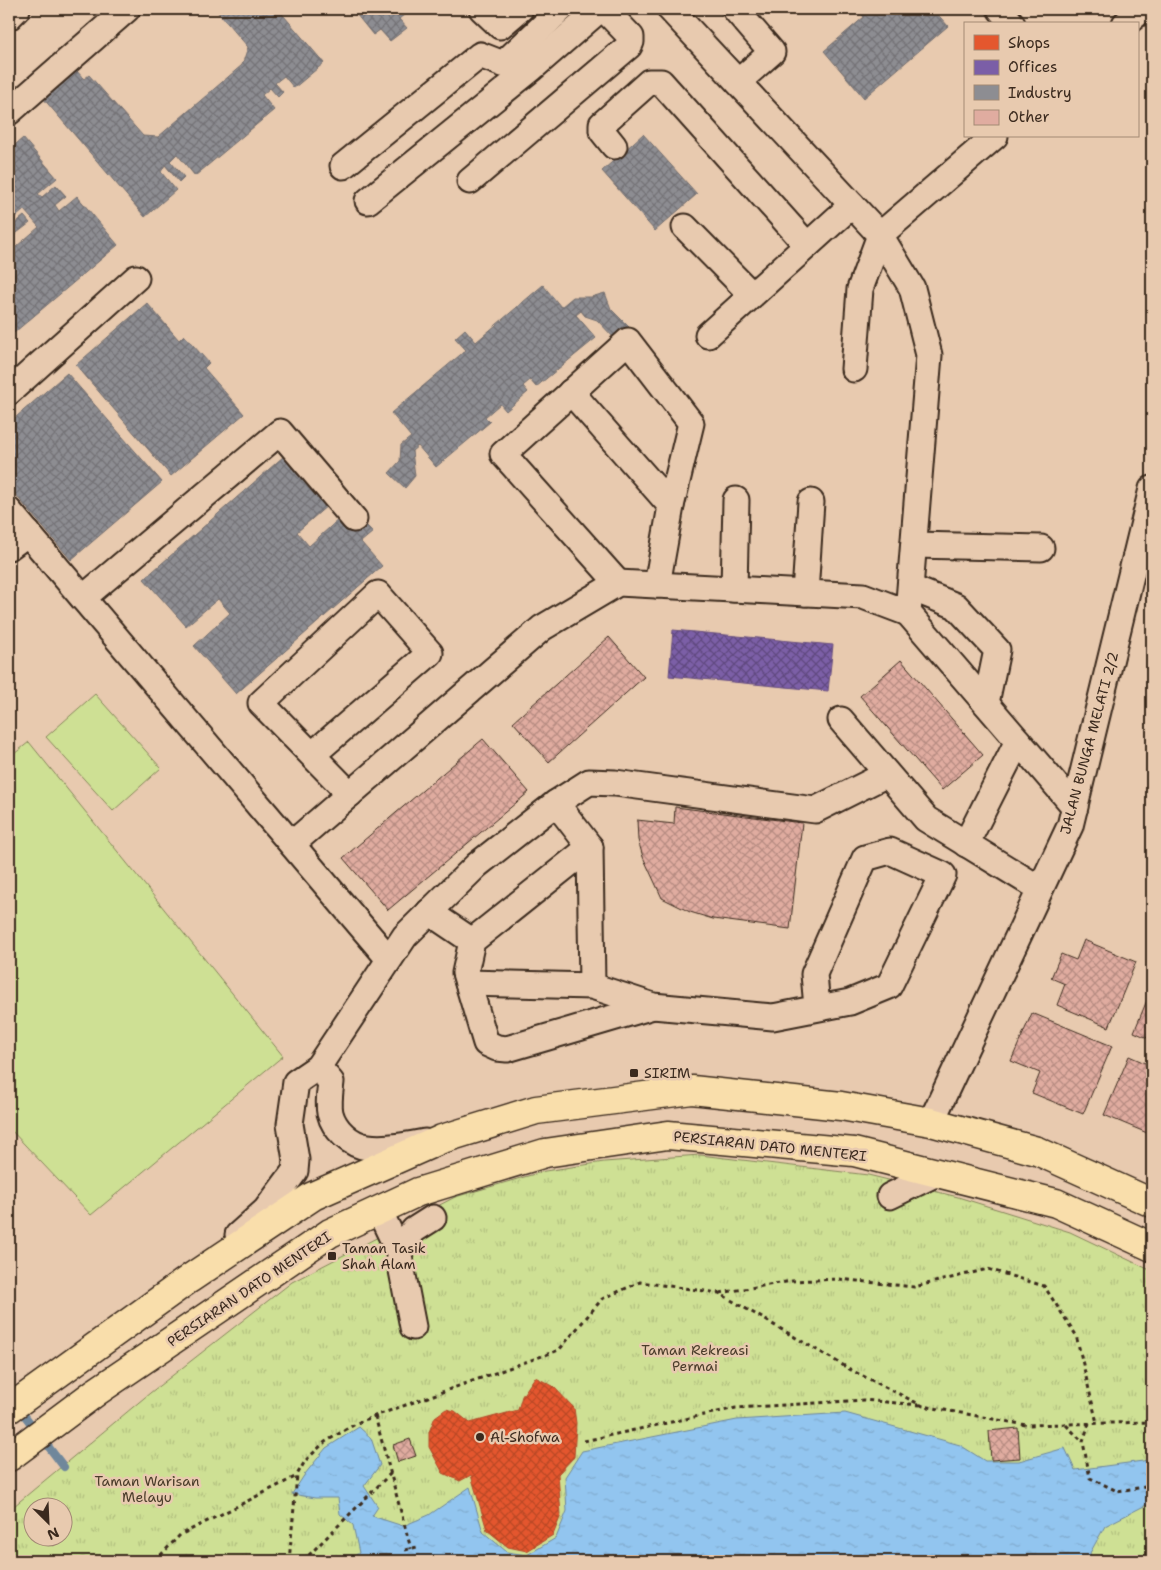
<svg xmlns="http://www.w3.org/2000/svg" width="1161" height="1570" font-family="'Shantell Sans',sans-serif">
<defs>
<pattern id="park-tufts" width="24" height="20" patternUnits="userSpaceOnUse" patternTransform="scale(1.25)"><rect width="24" height="20" fill="#cee094"/><path d="M3 7l-1-3M5 7V3M7 7l1-3M15 17l-1-3M17 17v-4M19 17l1-3" fill="none" stroke="#b2c07f"/></pattern>
<pattern id="water-ripples" width="26" height="14" patternUnits="userSpaceOnUse" patternTransform="scale(1.25)"><rect width="26" height="14" fill="#92c5ef"/><path d="M2 4q2-2 4 0t4 0M15 11q2-2 4 0t4 0" fill="none" stroke="#7fa9cc"/></pattern>
<pattern id="shops-cross-hatch" width="8" height="8" patternUnits="userSpaceOnUse" patternTransform="scale(1.25)"><rect width="8" height="8" fill="#e4572e"/><path d="M0 0l8 8M0 8l8-8" fill="none" stroke="#ba4827"/></pattern>
<pattern id="offices-cross-hatch" width="8" height="8" patternUnits="userSpaceOnUse" patternTransform="scale(1.25)"><rect width="8" height="8" fill="#7b5ea7"/><path d="M0 0l8 8M0 8l8-8" fill="none" stroke="#614a80"/></pattern>
<pattern id="industry-cross-hatch" width="8" height="8" patternUnits="userSpaceOnUse" patternTransform="scale(1.25)"><rect width="8" height="8" fill="#8d8d92"/><path d="M0 0l8 8M0 8l8-8" fill="none" stroke="#747377"/></pattern>
<pattern id="building-cross-hatch" width="8" height="8" patternUnits="userSpaceOnUse" patternTransform="scale(1.25)"><rect width="8" height="8" fill="#e0aca0"/><path d="M0 0l8 8M0 8l8-8" fill="none" stroke="#b78c82"/></pattern>
</defs>
<rect width="100%" height="100%" fill="#e8caaf"/>
<filter id="ink" filterUnits="userSpaceOnUse"><feTurbulence type="fractalNoise" baseFrequency=".02" numOctaves="2"/><feDisplacementMap in="SourceGraphic" scale="10" xChannelSelector="R" yChannelSelector="G"/><feConvolveMatrix kernelMatrix="1 2 1 2 8 2 1 2 1" color-interpolation-filters="sRGB"/></filter>
<g filter="url(#ink)">
<path fill="url(#park-tufts)" stroke="#848559" fill-rule="evenodd" d="M700 1155 868 1175 958 1197 1070 1232 1152 1271V1561H9V1512L14 1506 150 1393 292 1282 455 1197 545 1171 604 1162ZM32 1508H62V1538H32Z"/>
<g fill="#cee094" stroke="#848559">
<path d="M95 694 161 768 113 811 46 737Z"/>
<path d="M29 742 283 1056 91 1215 9 1128V758Z"/>
</g>
<path fill="url(#water-ripples)" stroke="#6f879b" d="M845 1413 960 1445 985 1461H1019L1065 1448 1075 1470 1143 1461 1152 1458V1504L1144 1506 1105 1526 1090 1553 1092 1561H348L359 1553 353 1525 340 1514 338 1498H315L292 1494 305 1474 326 1448 359 1427 371 1438 380 1465 364 1486 378 1507 372 1516 403 1526 429 1515 470 1487 483 1532 507 1552 527 1555 556 1538 567 1511 565 1477 582 1451 737 1420Z"/>
<path fill="url(#shops-cross-hatch)" stroke="#b14a29" d="M535 1377 553 1386 574 1408 576 1423 574 1457 558 1474 561 1515 553 1535 527 1551 508 1547 487 1530 471 1475 460 1481 443 1473 429 1447V1432L435 1417 446 1409 455 1411 470 1423 518 1410 522 1396Z"/>
<path fill="url(#offices-cross-hatch)" stroke="#684e7e" d="M673 630 833 645 828 691 669 676Z"/>
<g fill="url(#industry-cross-hatch)" stroke="#746f6f">
<path d="M215 9H278L324 63 294 88 284 76 275 83 283 92 278 97 270 88 262 95 274 110 195 176 177 154 170 161 184 177 179 182 165 165 161 172 176 190 145 217 42 97 75 69 84 79 89 75 143 136 158 137 242 65 248 47Z"/>
<path d="M352 9H411L399 19 407 28 390 41 380 30 373 35Z"/>
<path d="M857 9H867L870 13 875 9H933L948 26 864 98 824 51 864 17Z"/>
<path d="M643 134 697 194 655 231 602 171Z"/>
<path d="M23 138 57 178 38 194 42 197 56 185 66 196 55 205 59 211 77 196 118 245 9 337V253L39 227 24 210 9 223V150Z"/>
<path d="M24 216 30 223 9 239V228Z"/>
<path d="M543 285 561 307 573 297H591L605 293 611 309 630 328 616 340 597 320 585 316 581 311 576 315 596 338 536 387 530 380 523 386 528 392 506 411 500 404 485 417 490 422 436 467 418 446 412 451 415 476 405 488 389 473 400 461 401 445 411 437 391 413 466 350 455 338 465 329 476 342Z"/>
<path d="M147 303 179 340 184 335 209 363 204 368 244 414 171 476 76 365Z"/>
<path d="M67 373 162 482 71 560 9 487V423Z"/>
<path d="M284 456 328 505 297 532 309 546 340 518 353 531 363 522 373 532 361 542 382 566 236 694 194 646 230 613 218 599 186 626 144 579Z"/>
</g>
<g fill="none" stroke-linecap="round" stroke-linejoin="round">
<path stroke="#6f879b" stroke-width="8" d="M18 1407 64 1467"/>
</g>
<g fill="url(#building-cross-hatch)" stroke="#3b2a1e">
<path d="M609 637 644 677 549 762 513 722Z"/>
<path d="M901 660 983 755 942 790 860 696Z"/>
<path d="M483 739 529 792 388 910 343 858Z"/>
<path d="M675 807 802 823 790 929 713 919 690 912 662 898 643 857 638 840 637 820 674 824Z"/>
<path d="M1084 940 1136 962 1109 1027 1057 1005 1065 984 1051 978 1061 954 1076 960Z"/>
<path d="M1152 988V1040L1134 1032Z"/>
<path d="M1032 1013 1112 1046 1083 1114 1032 1093 1040 1073 1011 1061Z"/>
<path d="M1129 1056 1152 1066V1135L1104 1115Z"/>
<path d="M1018 1428 1020 1458 991 1460 989 1431Z"/>
<path d="M410 1439 416 1456 398 1462 393 1445Z"/>
</g>
<g fill="none" stroke-linecap="round" stroke-linejoin="round">
<g stroke="#3b2a1e" stroke-width="29">
<g id="minor">
<path d="M482 9 500 26 520 9"/>
<path d="M670 9 880 235 860 289 854 369"/>
<path d="M735 9 772 52 738 82"/>
<path d="M1000 9 1012 24"/>
<path d="M9 17 17 9"/>
<path d="M1125 24 1143 9"/>
<path d="M9 112 127 9"/>
<path d="M995 136 880 235 912 288 929 355 908 613 1075 807"/>
<path d="M614 146 602 131V124L649 82H661L807 245"/>
<path d="M343 166 480 55 503 64 561 9"/>
<path d="M470 181 629 46 631 42V37L604 9"/>
<path d="M368 201 531 69 600 9"/>
<path d="M685 227 752 295"/>
<path d="M708 335 852 205"/>
<path d="M9 392 136 278"/>
<path d="M571 392 671 506"/>
<path d="M9 511 389 959"/>
<path d="M914 545 1041 548"/>
<path d="M9 547 28 533"/>
<path d="M618 583 503 454 628 341 691 423 671 506 657 585"/>
<path d="M911 588 956 606 997 650 986 703"/>
<path d="M734 589 736 500"/>
<path d="M805 593 811 502"/>
<path d="M83 598 280 432 354 519"/>
<path d="M841 720 926 819 1040 889"/>
<path d="M312 755 430 653 378 594 261 703 350 794"/>
<path d="M556 803 589 782 615 783 815 810 887 774"/>
<path d="M292 844 542 628 618 583 863 596 908 613"/>
<path d="M966 844 1018 741"/>
<path d="M590 847 592 986"/>
<path d="M429 912 472 941"/>
<path d="M468 983 592 986 653 1006 773 1017 850 1002 889 986 943 875 890 851 865 858 814 974 817 1007"/>
<path d="M318 1067 331 1082C330 1091 328 1103 330 1113 334 1129 350 1145 368 1147 383 1149 410 1145 425 1142"/>
<path d="M931 1122 1070 826 1152 489"/>
<path d="M890 1196 937 1173"/>
<path d="M379 1210 398 1250 413 1327"/>
<path d="M238 1235 266 1210 295 1171 296 1160 290 1124 296 1082 318 1067 405 936 477 865 556 803 590 847 472 941 465 973 486 1043 497 1048 507 1049 653 1006"/>
<path d="M398 1250 414 1230 433 1218"/>
</g>
</g>
<g stroke="#3b2a1e" stroke-width="31">
<g id="major">
<path d="M9 1409 189 1279 313 1196 442 1139 536 1110 692 1090 841 1106 931 1122 1037 1151 1152 1203"/>
<path d="M9 1457 96 1392 330 1233 418 1192 545 1153 668 1135 854 1152 1056 1203 1152 1247"/>
</g>
</g>
<g stroke="#3b2a1e" stroke-width="3" stroke-dasharray="4 4" stroke-linecap="butt">
<path d="M720 1293 792 1281 839 1279 914 1287 988 1269 1044 1286 1076 1335 1097 1423"/>
<path d="M375 1416 411 1549"/>
<path d="M1089 1423 1083 1442 1090 1478 1117 1491 1152 1486"/>
<path d="M1066 1425 1083 1442"/>
<path d="M584 1441 736 1408 863 1400 920 1405"/>
<path d="M405 1550 417 1547"/>
<path d="M73 1561 81 1559 152 1561"/>
<path d="M155 1561 180 1535 297 1476"/>
<path d="M289 1561 297 1475 305 1461 325 1442 357 1423 375 1416 559 1350 602 1299 640 1282 719 1293 853 1371 923 1406 1026 1425 1152 1422"/>
<path d="M303 1561 391 1473"/>
</g>
<use href="#minor" stroke="#e8caaf" stroke-width="25"/>
<use href="#major" stroke="#f9deab" stroke-width="28"/>
</g>
</g>
<g fill="#3b2a1e" stroke="#e8caaf" stroke-width="2">
<rect x="629" y="1068" width="10" height="10" rx="2.5"/>
<rect x="327" y="1251" width="10" height="10" rx="2.5"/>
<circle cx="480" cy="1437" r="5"/>
</g>
<g text-anchor="middle" dominant-baseline="central" stroke-width="5" stroke-linejoin="round" paint-order="stroke">
<g font-size="14" fill="#3b2a1e" stroke="#e8caaf">
<text transform="translate(1089 743) rotate(-75)">JALAN BUNGA MELATI 2/2</text>
<text transform="translate(770 1146) rotate(6)">PERSIARAN DATO MENTERI</text>
<text transform="translate(249 1289) rotate(-34)">PERSIARAN DATO MENTERI</text>
</g>
<g font-size="14" fill="#3b2a1e" stroke="#e8caaf" text-anchor="start">
<text x="644" y="1073">SIRIM</text>
<text x="342" y="1248">Taman Tasik<tspan x="342" dy="16">Shah Alam</tspan></text>
<text x="490" y="1437">Al-Shofwa</text>
</g>
<g font-size="14" fill="#4a3c2a" stroke="#e8caaf">
<text x="695" y="1350">Taman Rekreasi<tspan x="695" dy="16">Permai</tspan></text>
<text x="147" y="1481">Taman Warisan<tspan x="147" dy="16">Melayu</tspan></text>
</g>
</g>
<rect width="1161" height="1570" fill="none" stroke="#e8caaf" stroke-width="30"/>
<rect x="15" y="15" width="1131" height="1540" fill="none" stroke="#3b2a1e" stroke-width="2" filter="url(#ink)"/>
<rect x="964" y="22" width="175" height="115" fill="#e8caaf" stroke="#a38a75"/>
<rect x="974" y="35" width="25" height="15" fill="#e4572e" stroke="#a38a75"/>
<text x="1008" y="48" font-size="15" fill="#3b2a1e">Shops</text>
<rect x="974" y="60" width="25" height="15" fill="#7b5ea7" stroke="#a38a75"/>
<text x="1008" y="72" font-size="15" fill="#3b2a1e">Offices</text>
<rect x="974" y="85" width="25" height="15" fill="#8d8d92" stroke="#a38a75"/>
<text x="1008" y="98" font-size="15" fill="#3b2a1e">Industry</text>
<rect x="974" y="110" width="25" height="15" fill="#e0aca0" stroke="#a38a75"/>
<text x="1008" y="122" font-size="15" fill="#3b2a1e">Other</text>
<g transform="translate(48 1522) rotate(156)"><circle r="24" fill="#e8caaf" stroke="#a38a75"/>
<path d="M0-4L9 19L0 12L-9 19Z" fill="#3b2a1e"/>
<text y="-8" font-size="14" font-weight="bold" text-anchor="middle" fill="#3b2a1e">N</text>
</g>
</svg>
